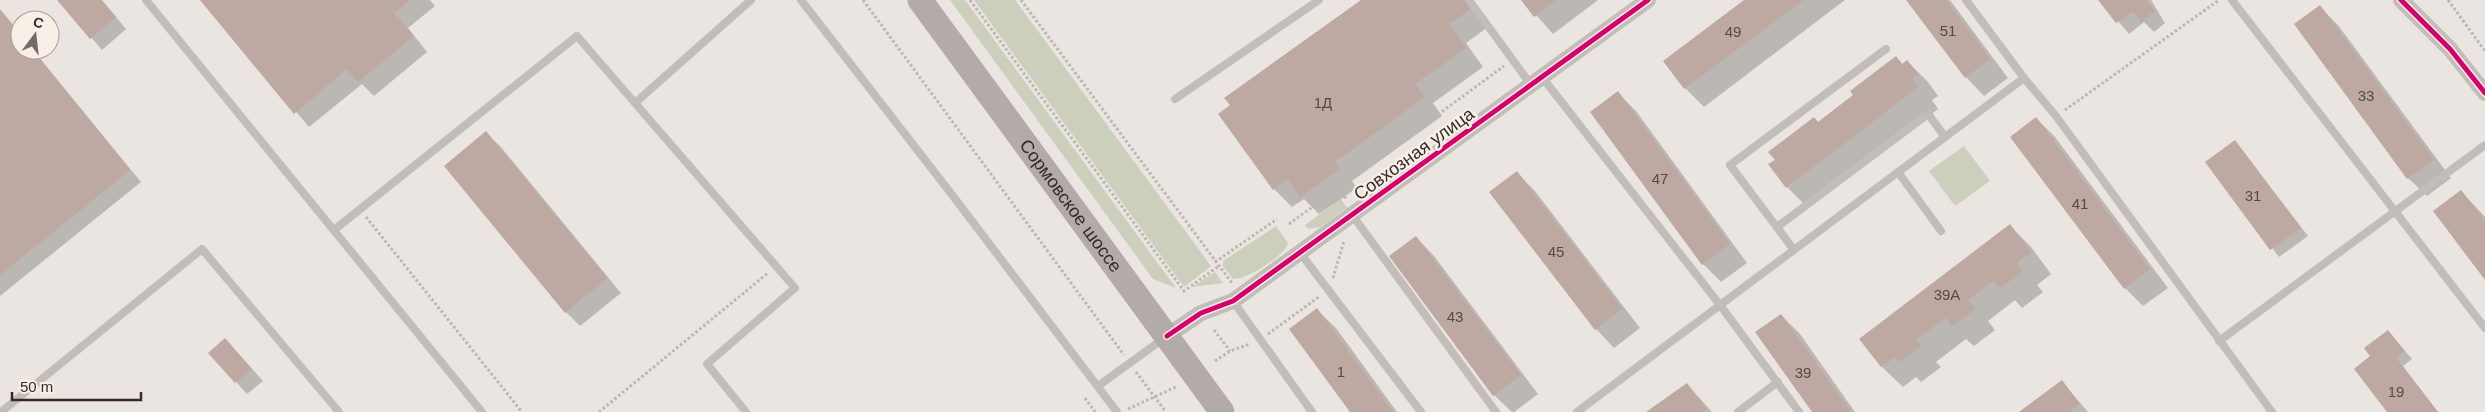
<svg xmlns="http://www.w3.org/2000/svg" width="2485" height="412" font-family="Helvetica,sans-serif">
<rect width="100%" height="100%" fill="#eae5e0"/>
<g fill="#cccfbb">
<path d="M950 0H965L1176 288 1153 279Z"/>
<path d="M974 0H1015L1211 266 1184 287Z"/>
<path d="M1964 146 1990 181 1955 206 1929 171Z"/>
<path d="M1341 199 1347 208 1320 227 1308 229 1305 225Z"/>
<path d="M1276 226 1288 243C1286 255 1245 281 1233 279L1223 266V261Z"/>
<path d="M1215 272 1223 283 1192 287Z"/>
</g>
<g fill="#0003">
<path d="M59 0H102L126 29 102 50Z"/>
<path d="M201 0H430L435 6 408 28 427 52 374 96 362 84 309 127Z"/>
<path d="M1363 0H1467L1488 27 1466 43 1483 67 1433 103 1442 116 1352 181 1357 188 1319 214 1304 199 1292 207 1274 189Z"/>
<path d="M1523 0H1598L1553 34Z"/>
<path d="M1746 0H1845L1704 107 1685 88 1665 61Z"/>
<path d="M1908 0H1950L2008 78 1984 96 1966 77Z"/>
<path d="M2100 0H2151L2165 23 2154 32 2144 22 2129 34Z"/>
<path d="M2320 7 2338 25 2451 178 2427 196 2408 178Z"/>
<path d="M0 9 20 33V50H33L141 182 0 296Z"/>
<path d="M1896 57 1903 65 1907 61 1928 82 1938 96 1932 100 1938 109 1808 208 1787 187 1818 123 1855 96Z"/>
<path d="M1618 93 1636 111 1747 263 1721 282 1703 264Z"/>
<path d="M2036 118 2055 137 2168 288 2143 306 2125 288Z"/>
<path d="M486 133 501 147 621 293 580 326 566 312Z"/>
<path d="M2235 141 2308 236 2279 257 2207 162Z"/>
<path d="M1517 173 1535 191 1640 328 1614 348 1596 329Z"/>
<path d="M2461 191 2485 217V278Z"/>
<path d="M2010 226 2031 247 2051 274 2037 285 2043 292 2022 308 2015 300 1988 321 1995 330 1974 346 1966 339 1936 362 1941 367 1921 382 1916 377 1903 387 1882 367 1861 339Z"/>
<path d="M1416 237 1434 256 1538 394 1514 412H1512L1494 395Z"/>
<path d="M1317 310 1336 328 1397 412H1351Z"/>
<path d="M1781 315 1800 334 1855 412H1813Z"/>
<path d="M2388 332 2412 359 2403 366 2438 412H2389L2372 357Z"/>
<path d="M225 339 263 381 247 394 210 353Z"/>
<path d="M2062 382 2088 412H2021Z"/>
<path d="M1687 384 1712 412H1648Z"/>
</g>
<g fill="#bda8a2">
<path d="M57 0H101L116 17 90 39Z"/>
<path d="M200 0H410L394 13 414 36 358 82 347 69 294 114Z"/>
<path d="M1361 0H1465L1471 9 1449 24 1466 48 1415 84 1425 97 1335 162 1340 169 1300 197 1288 179 1273 190 1218 114 1230 105 1224 98Z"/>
<path d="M1521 0H1556L1534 17Z"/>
<path d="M1744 0H1803L1684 89 1663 61Z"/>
<path d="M1906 0H1946L1990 59 1965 78Z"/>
<path d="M2098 0H2146L2155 11 2141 22 2133 11 2116 23Z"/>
<path d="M2320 5 2434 160 2407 179 2294 24Z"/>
<path d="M0 10 20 34V50H33L130 170 0 275Z"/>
<path d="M1896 56 1902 64 1907 60 1918 74 1912 79 1918 87 1786 188 1768 164 1775 160 1768 152 1814 117 1818 122 1853 95 1850 91Z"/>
<path d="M1618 91 1730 244 1702 265 1590 112Z"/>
<path d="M2036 117 2150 269 2124 289 2010 137Z"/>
<path d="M486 131 607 278 565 313 444 166Z"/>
<path d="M2235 140 2301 228 2270 250 2205 162Z"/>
<path d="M1517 171 1622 309 1595 330 1489 192Z"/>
<path d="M2461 190 2485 221V280L2433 211Z"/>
<path d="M2010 224 2031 252 2017 263 2023 271 2000 288 1994 280 1968 300 1975 309 1952 326 1946 318 1916 340 1921 346 1899 362 1895 357 1881 367 1859 339Z"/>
<path d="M1416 236 1521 375 1493 396 1389 256Z"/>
<path d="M1317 308 1393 412H1350L1289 329Z"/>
<path d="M1781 314 1851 412H1812L1755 332Z"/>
<path d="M2388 330 2405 351 2396 358 2438 412H2387L2354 369 2370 356 2364 348Z"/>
<path d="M225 338 252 369 235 383 208 353Z"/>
<path d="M2062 380 2080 404 2069 412H2019Z"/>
<path d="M1687 383 1706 409 1702 412H1646Z"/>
</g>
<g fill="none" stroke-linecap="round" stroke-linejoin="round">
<g stroke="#bcb5b1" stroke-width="3" stroke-dasharray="2.5 2.5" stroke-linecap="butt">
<path d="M863 0 1124 355"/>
<path d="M970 0 1184 291 1219 266"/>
<path d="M1021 0 1232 283"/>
<path d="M2448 0 2485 51"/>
<path d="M2065 110 2219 0"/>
<path d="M1339 188 1347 200"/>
<path d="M366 217 522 412"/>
<path d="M1289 224 1504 66"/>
<path d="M1215 262 1277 219"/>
<path d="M1333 278 1344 241"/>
<path d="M1214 330 1230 351"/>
<path d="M1268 334 1320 296"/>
<path d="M1215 361 1230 351 1250 344"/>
<path d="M1136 372 1166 412"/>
<path d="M1085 398 1095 412"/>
<path d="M1128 409 1178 386"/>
<path d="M599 412 768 273"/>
</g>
<g stroke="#c3bdb9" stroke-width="8">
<path d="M146 0 482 412"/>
<path d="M801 0 953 196 1117 412"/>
<path d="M1469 0 1531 85"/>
<path d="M2232 0 2485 328"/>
<path d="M1542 77 1720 305 1799 412"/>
<path d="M2024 78 2056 116 2272 412"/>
<path d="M1175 99 1319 0"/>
<path d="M635 103 751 0"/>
<path d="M1898 172 1941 231"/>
<path d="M1353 216 1496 412"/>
<path d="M1777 227 1928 114 1945 137"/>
<path d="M334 230 577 36 795 288 707 364 746 412"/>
<path d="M1794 250 1730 165 1886 49"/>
<path d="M1301 254 1421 412"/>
<path d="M1233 301 1312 412"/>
<path d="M2219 341 2485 145"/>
<path d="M1098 386 1163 339"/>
<path d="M1 412 202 249 339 412"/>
<path d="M1577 412 2024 78 1966 0"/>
<path d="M1738 412 1778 382"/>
</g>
<g stroke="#c3bdb9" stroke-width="16">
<path d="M2401 0 2450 49 2485 93"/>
<path d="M1167 336 1201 313 1233 301 1648 0"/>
</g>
<path stroke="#b2aba8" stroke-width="25" id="s1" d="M920 0 1222 412"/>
<g stroke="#f7eee6" stroke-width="8">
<g id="cycleway">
<path d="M2401 0 2450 49 2485 93"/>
<path d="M1167 336 1201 313 1233 301 1648 0"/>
</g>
</g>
<use href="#cycleway" stroke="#d6006c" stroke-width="5"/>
</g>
<g text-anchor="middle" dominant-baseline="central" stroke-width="5" stroke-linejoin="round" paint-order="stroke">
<g font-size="15" fill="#564a46">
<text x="1948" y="30">51</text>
<text x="1733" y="31">49</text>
<text x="2366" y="95">33</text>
<text x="1323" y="102">1Д</text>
<text x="1660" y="178">47</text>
<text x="2253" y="195">31</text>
<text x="2080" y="203">41</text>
<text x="1556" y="251">45</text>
<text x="1947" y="294">39А</text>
<text x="1455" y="316">43</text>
<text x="1341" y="371">1</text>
<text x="1803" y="372">39</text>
<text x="2396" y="391">19</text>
</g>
<g font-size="18" fill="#342a27" stroke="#f7eee6">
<text transform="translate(1414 154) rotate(-36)">Совхозная улица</text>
<text stroke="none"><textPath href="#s1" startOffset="255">Сормовское шоссе</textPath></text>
</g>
</g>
<g transform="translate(35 35) rotate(15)"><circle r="24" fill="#f7eee6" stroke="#a9a09a"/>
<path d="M0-4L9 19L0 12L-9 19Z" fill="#746b68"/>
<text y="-8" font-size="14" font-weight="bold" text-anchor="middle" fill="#342a27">С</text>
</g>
<path d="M12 392v8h129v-8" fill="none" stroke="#342a27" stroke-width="2.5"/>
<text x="20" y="392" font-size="15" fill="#342a27" stroke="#f7eee6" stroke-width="4" paint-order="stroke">50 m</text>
</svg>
